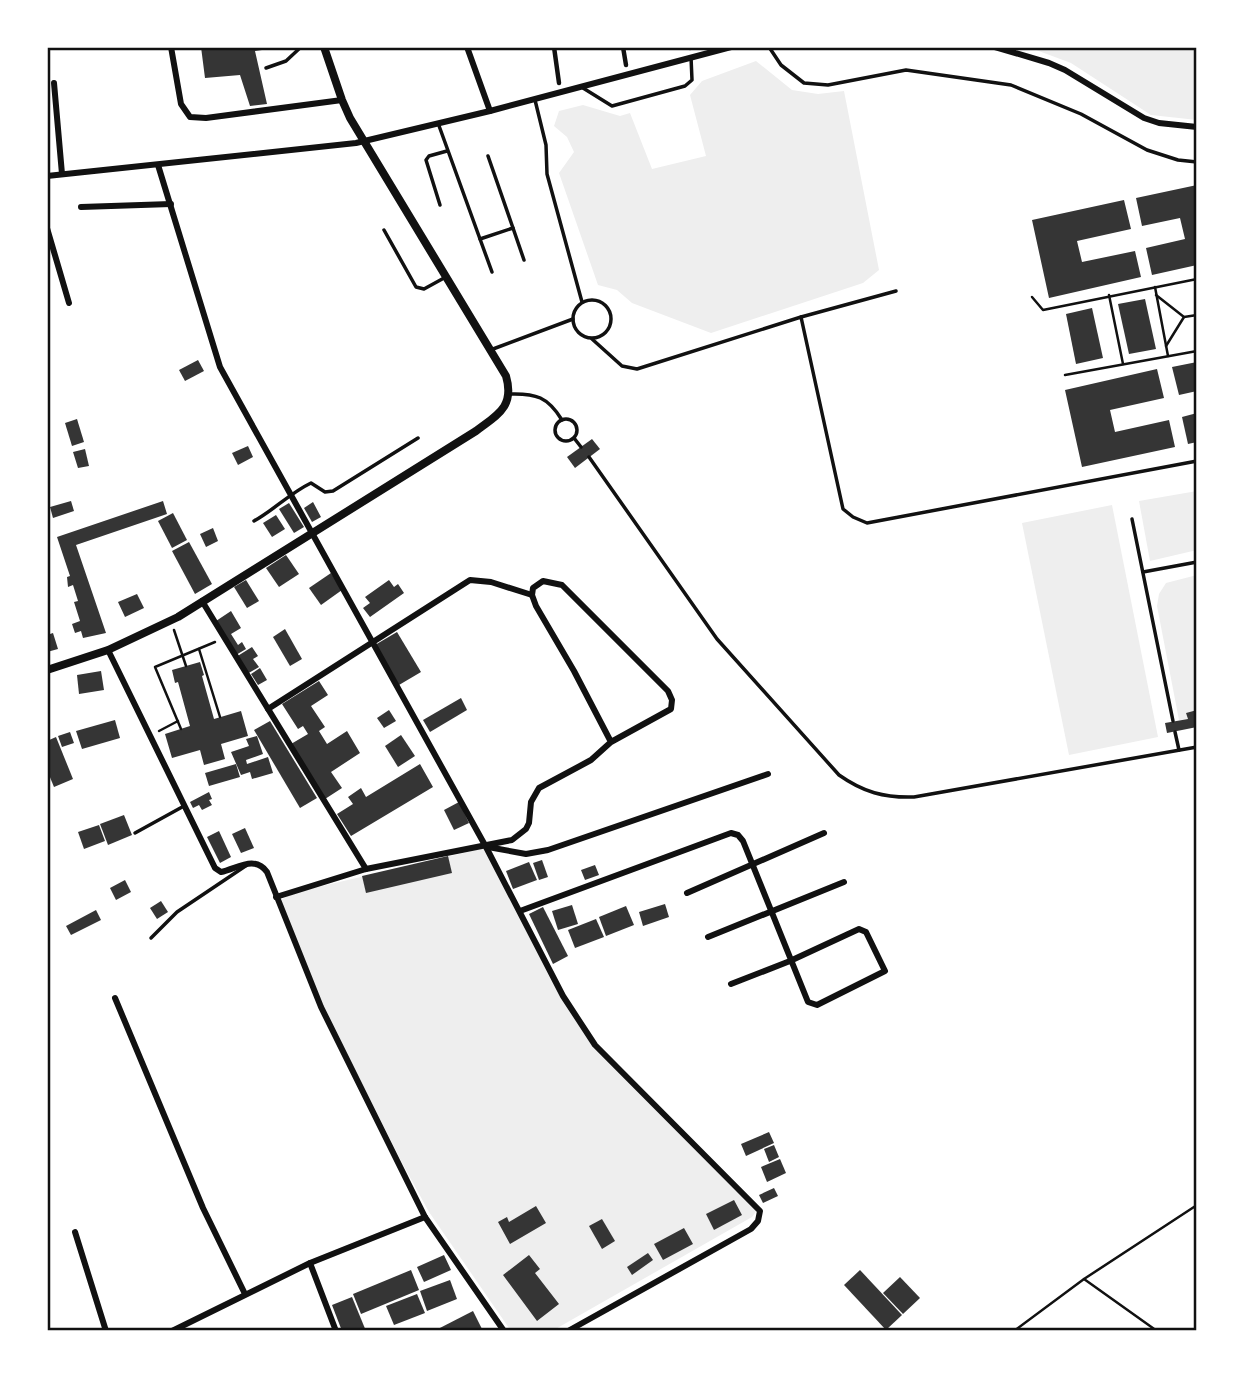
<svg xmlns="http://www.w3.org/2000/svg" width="1244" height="1378" font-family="'Work Sans',sans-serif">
<rect width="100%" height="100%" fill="#fff"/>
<g fill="#eee">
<path d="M1028 47H1197V120L1151 115 1071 63Z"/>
<path d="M756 61 792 90 818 94 844 91 879 270 863 283 711 333 632 303 617 290 598 285 559 173 574 152 567 137 554 126 559 111 583 105 620 116 630 113 652 169 706 156 690 95 702 81Z"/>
<path d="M1197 491V550L1150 561 1139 501Z"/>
<path d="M1112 505 1158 737 1069 755 1022 523Z"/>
<path d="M1197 575V710L1186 713 1188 719 1179 720 1157 606 1159 594 1166 583Z"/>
<path d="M485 848 594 1047 757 1210 752 1217 552 1331H511L429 1212 401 1161 314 987 279 901 288 896 305 890Z"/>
</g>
<g fill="#353535">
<path d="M201 47H269V49L255 51 267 104 250 106 240 75 205 78Z"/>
<path d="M1197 185V265L1152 275 1146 248 1185 239 1180 218 1142 226 1136 198Z"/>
<path d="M1124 200 1131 229 1077 241 1082 262 1135 251 1141 277 1049 298 1032 220Z"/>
<path d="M1145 299 1156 349 1129 354 1118 304Z"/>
<path d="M1092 308 1103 358 1076 364 1066 314Z"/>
<path d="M198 360 204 371 185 381 179 370Z"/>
<path d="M1197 362V391L1179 395 1172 367Z"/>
<path d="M1157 369 1164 398 1110 410 1115 432 1169 420 1175 447 1082 467 1065 390Z"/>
<path d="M1197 413V442L1188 444 1182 417Z"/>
<path d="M77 419 84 442 72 446 65 423Z"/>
<path d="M592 439 600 449 575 468 567 457Z"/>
<path d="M248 446 253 457 238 465 232 453Z"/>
<path d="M85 449 89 466 78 468 73 452Z"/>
<path d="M71 501 74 511 53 518 50 507Z"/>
<path d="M163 501 167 514 76 545 106 633 83 638 81 631 75 633 72 624 80 621 74 602 78 601 73 585 68 587 67 577 70 576 57 537Z"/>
<path d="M313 502 321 517 312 522 304 508Z"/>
<path d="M289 503 304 527 294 533 279 509Z"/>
<path d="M173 513 187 540 172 548 158 521Z"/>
<path d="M276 515 285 529 272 537 263 523Z"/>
<path d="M213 528 218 541 206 547 200 534Z"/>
<path d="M189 542 212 584 195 594 172 551Z"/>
<path d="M286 555 299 574 279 587 266 568Z"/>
<path d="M331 573 342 590 321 605 309 588Z"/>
<path d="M246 580 259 601 247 608 234 587Z"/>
<path d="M389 580 394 587 398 584 404 593 370 617 363 608 370 603 365 597Z"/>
<path d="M137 594 144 608 125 617 118 602Z"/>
<path d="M231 611 241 628 231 634 238 645 242 642 246 649 236 655 216 621Z"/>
<path d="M285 629 302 659 290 666 273 637Z"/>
<path d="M397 632 421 672 399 685 375 645Z"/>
<path d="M53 633 58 649 47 652V635Z"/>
<path d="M252 647 258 656 253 659 259 667 247 674 236 657Z"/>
<path d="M200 662 204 675 202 676 214 719 241 711 248 736 221 744 225 759 204 765 200 750 172 758 165 734 190 726 178 682 175 683 172 670Z"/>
<path d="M260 668 267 680 258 685 251 674Z"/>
<path d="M101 671 104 690 79 694 77 675Z"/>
<path d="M319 681 328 695 311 706 325 727 319 731 327 744 347 731 360 753 331 772 342 788 325 799 291 744 308 734 303 726 298 729 282 704Z"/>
<path d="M461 698 467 710 430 732 423 720Z"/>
<path d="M389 710 396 721 384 728 377 718Z"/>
<path d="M1197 710V727L1167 733 1165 723 1188 719 1186 713Z"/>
<path d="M115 720 120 738 82 749 76 731Z"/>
<path d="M270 721 317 798 300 808 254 730Z"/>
<path d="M70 732 74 743 62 747 58 736Z"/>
<path d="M401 735 415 756 398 767 385 746Z"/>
<path d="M257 736 263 754 246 760 247 764 268 757 273 773 252 779 250 772 241 775 231 752 249 746 246 739Z"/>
<path d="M56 737 73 779 54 787 47 770V741Z"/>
<path d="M236 764 240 777 209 786 205 773Z"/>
<path d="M420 764 433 787 351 836 337 814 353 804 348 797 361 788 366 797Z"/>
<path d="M209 792 212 799 209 800 212 805 202 810 199 805 193 808 190 802Z"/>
<path d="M459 802 469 823 454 830 444 810Z"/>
<path d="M124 815 132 835 108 845 100 824Z"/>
<path d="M99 825 105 841 84 849 78 832Z"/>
<path d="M245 828 254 848 241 853 232 834Z"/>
<path d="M219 831 231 857 220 863 207 837Z"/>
<path d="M448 856 452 873 366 893 362 876Z"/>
<path d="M542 860 548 877 539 880 533 863Z"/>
<path d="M529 862 537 880 513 889 506 871Z"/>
<path d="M595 865 599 875 585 880 581 870Z"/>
<path d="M125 880 131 892 116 900 110 888Z"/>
<path d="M161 901 168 912 157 919 150 908Z"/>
<path d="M665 904 669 917 643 926 639 912Z"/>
<path d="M572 905 578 924 558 930 552 911Z"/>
<path d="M626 906 634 925 606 936 599 917Z"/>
<path d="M543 907 568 956 553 964 529 914Z"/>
<path d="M96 910 101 920 71 935 66 926Z"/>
<path d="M596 919 604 937 575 948 568 930Z"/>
<path d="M769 1132 774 1143 746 1156 741 1144Z"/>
<path d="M774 1145 779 1157 769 1162 764 1149Z"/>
<path d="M780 1159 786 1173 767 1182 761 1167Z"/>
<path d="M774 1188 778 1196 763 1203 759 1195Z"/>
<path d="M734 1200 742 1215 714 1230 706 1214Z"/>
<path d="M536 1206 546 1223 510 1244 498 1222 507 1217 509 1222Z"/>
<path d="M602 1219 615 1241 602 1249 589 1226Z"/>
<path d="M684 1228 693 1244 663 1260 654 1244Z"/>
<path d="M648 1253 653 1260 632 1275 627 1267Z"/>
<path d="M444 1255 451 1270 424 1282 417 1267Z"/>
<path d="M529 1255 540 1269 535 1273 559 1304 537 1321 503 1275Z"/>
<path d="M411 1270 419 1290 361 1314 353 1294Z"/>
<path d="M860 1270 902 1315 886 1330 844 1285Z"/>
<path d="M900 1277 920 1298 903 1314 883 1293Z"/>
<path d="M450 1280 457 1299 427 1311 420 1291Z"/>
<path d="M417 1294 425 1313 394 1325 386 1306Z"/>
<path d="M352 1297 366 1331H342L332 1305Z"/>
<path d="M473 1311 483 1331H434Z"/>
</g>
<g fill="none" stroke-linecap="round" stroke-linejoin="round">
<g stroke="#111" stroke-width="2.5">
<path d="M1155 287 1168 356"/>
<path d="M1109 295 1123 364"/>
<path d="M1156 295 1184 317 1197 315"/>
<path d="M1032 297 1043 310 1197 279"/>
<path d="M1166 346 1184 317"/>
<path d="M1065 375 1197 351"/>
<path d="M174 630 186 666"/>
<path d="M199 649 220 717"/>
<path d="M181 729 155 667 215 642"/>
<path d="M159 731 178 721"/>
<path d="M1084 1279 1157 1331"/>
<path d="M1014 1331 1084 1279 1197 1205"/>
</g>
<g stroke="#111" stroke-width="3.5">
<path d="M769 47 781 65 804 83 828 85 906 70 1011 85 1081 114 1147 150 1178 160 1197 162"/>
<path d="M266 68 286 61 301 47"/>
<path d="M583 88 612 106 685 86 692 80 691 57"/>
<path d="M535 100 546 145 547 174 582 302"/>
<path d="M438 123 480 239 513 228 488 156"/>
<path d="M440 205 426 160 429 156 447 151"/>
<path d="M513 228 524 260"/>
<path d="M384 230 416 287 424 289 444 278"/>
<path d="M480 239 492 272"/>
<circle cx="592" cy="319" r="19"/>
<path d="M801 317 896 291"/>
<path d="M592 339 622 366 637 369 801 317 843 509 853 517 867 523 1197 461"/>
<path d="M493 349 573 319"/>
<path d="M509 394C536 393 548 397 562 420"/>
<circle cx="566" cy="430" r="11"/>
<path d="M574 438 581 447"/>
<path d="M589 457 717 639 839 775C863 792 884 798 914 797L1197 747"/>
<path d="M1132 519 1173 721"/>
<path d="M254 521C274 510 290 493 311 483L325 492 333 491 418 438"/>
<path d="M1143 572 1197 562"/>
<path d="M1175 732 1179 750"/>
<path d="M135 833 184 806"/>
<path d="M151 938 177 912 247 865"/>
</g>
<g stroke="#111" stroke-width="4.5">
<path d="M554 47 559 83"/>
<path d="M623 47 626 65"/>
<path d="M690 47V48"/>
</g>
<g stroke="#111" stroke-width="6">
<path d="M171 47 181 104 190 117 206 118 342 100"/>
<path d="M467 47 490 111"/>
<path d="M995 47 1049 63 1065 70 1144 118 1159 123 1197 127"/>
<path d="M54 83 62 174"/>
<path d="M158 165 220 367 486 847 563 996 595 1045 760 1211 758 1221 751 1229 568 1331"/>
<path d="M47 176 356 143 490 111 731 47"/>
<path d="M81 207 171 204"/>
<path d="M47 228 69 303"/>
<path d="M202 601 366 869"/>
<path d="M108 650 215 868 221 872C238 868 255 855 267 872L321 1007 425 1217 504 1331"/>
<path d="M268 709 470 580 491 582 532 595"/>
<path d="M488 847 526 854 548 850 768 774"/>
<path d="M687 893 824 833"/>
<path d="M276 897 366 869 512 840 526 829 529 823 531 802 539 788 591 760 611 742 671 709 672 700 668 691 562 585 543 581 533 588 532 595 536 606 574 671 611 742"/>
<path d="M520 911 731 833 738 835 743 841 808 1002 817 1005 885 971 866 932 859 929 790 961 731 984"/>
<path d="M708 937 844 882"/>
<path d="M115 998 203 1208 245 1294"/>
<path d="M75 1232 106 1331"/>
<path d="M310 1263 336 1331"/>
<path d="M172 1331 310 1263 425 1217"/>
</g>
<path stroke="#111" stroke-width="8" d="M47 670 108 650 178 617 476 431C497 415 515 407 506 376L350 118 342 100 324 47"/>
</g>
<rect width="1244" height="1378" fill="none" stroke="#ffffff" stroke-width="98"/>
<rect x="49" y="49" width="1146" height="1280" fill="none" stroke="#111" stroke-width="2.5"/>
</svg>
